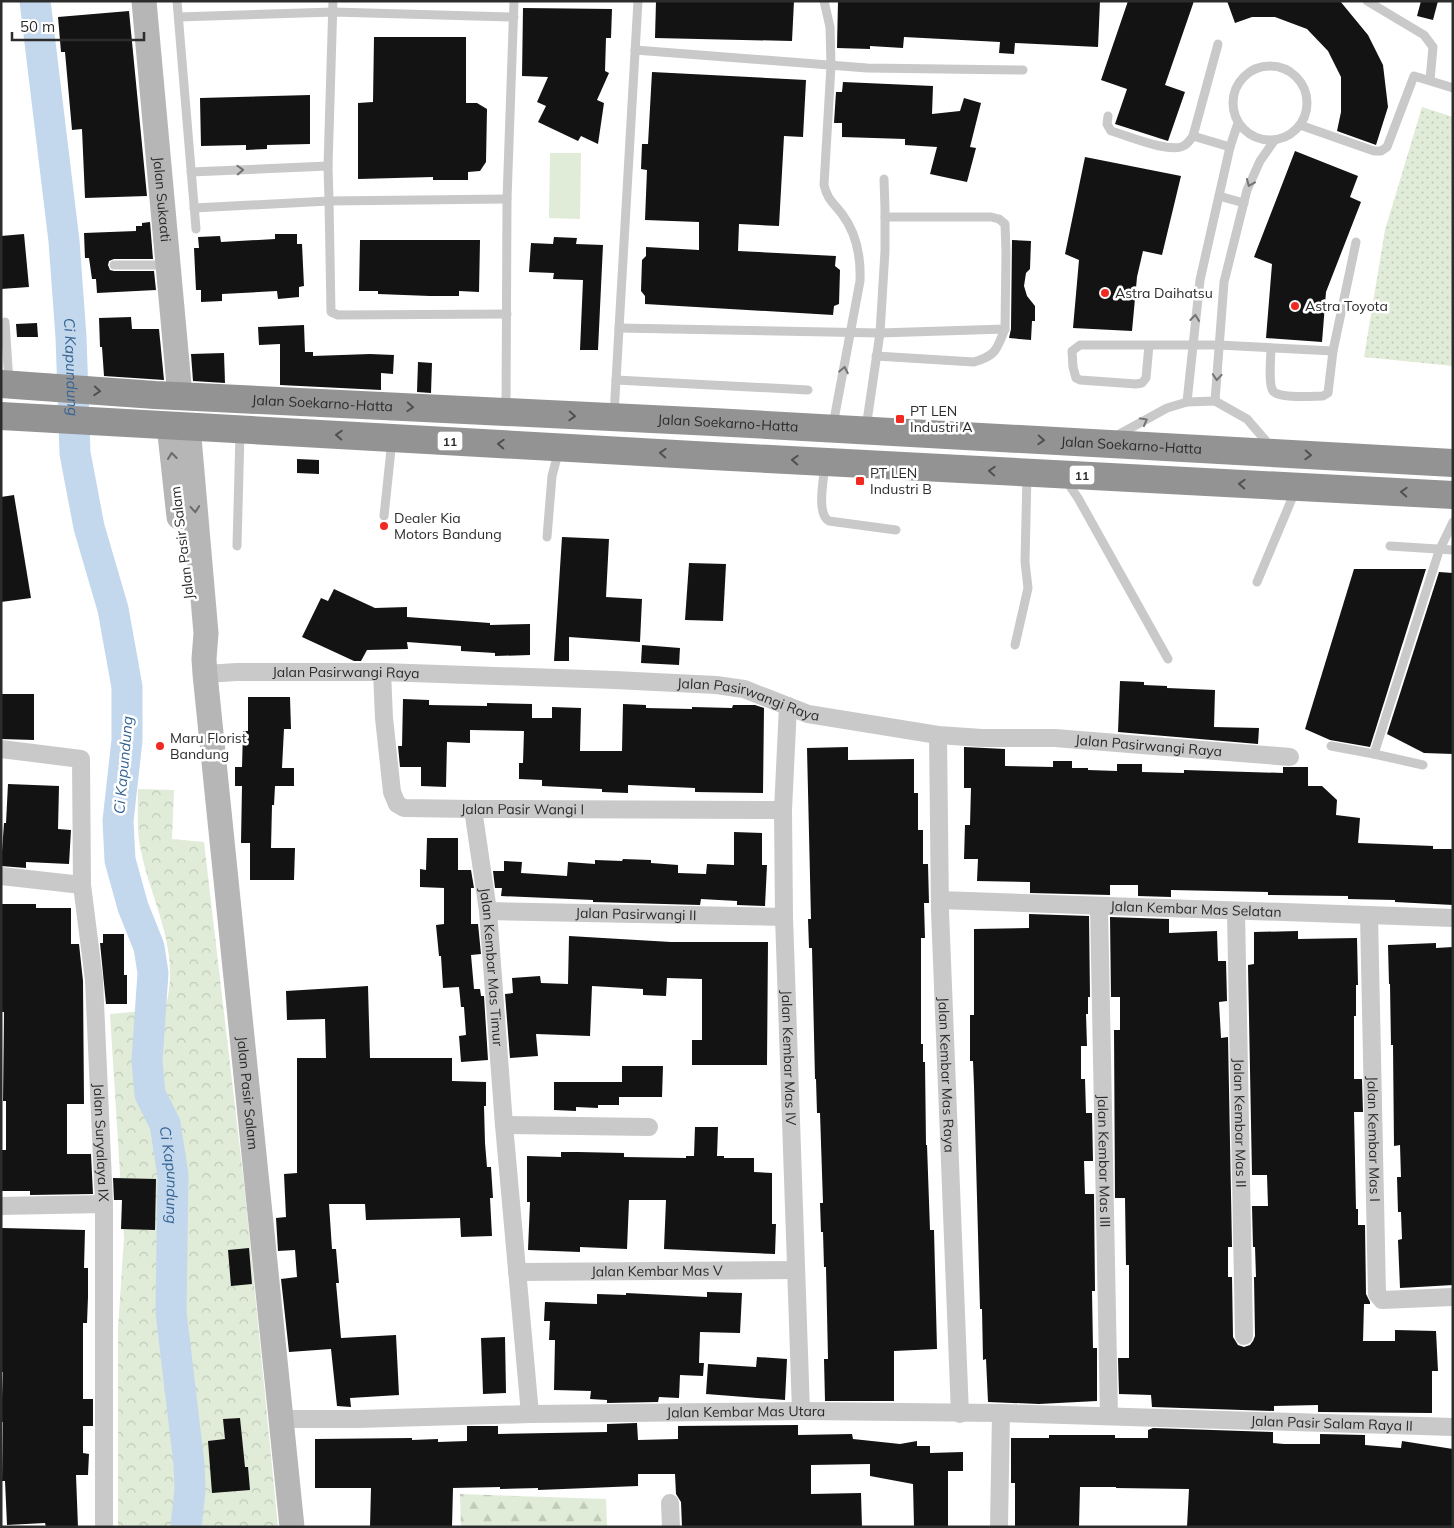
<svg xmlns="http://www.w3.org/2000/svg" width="1454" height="1528" font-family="Mulish,sans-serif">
<defs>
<pattern id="grass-dots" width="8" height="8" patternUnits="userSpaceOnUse" patternTransform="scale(1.25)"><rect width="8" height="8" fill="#e0ebd8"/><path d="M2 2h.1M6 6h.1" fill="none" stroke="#c0caba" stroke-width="1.8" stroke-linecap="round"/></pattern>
<pattern id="forest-firs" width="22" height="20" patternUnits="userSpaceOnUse" patternTransform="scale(1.25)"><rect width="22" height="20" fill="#e0ebd8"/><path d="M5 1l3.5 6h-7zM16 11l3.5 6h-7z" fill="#c0caba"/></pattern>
<pattern id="park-crowns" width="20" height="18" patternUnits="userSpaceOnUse" patternTransform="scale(1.25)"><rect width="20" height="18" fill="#e0ebd8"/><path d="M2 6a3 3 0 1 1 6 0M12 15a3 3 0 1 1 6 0" fill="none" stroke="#c0caba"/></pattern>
</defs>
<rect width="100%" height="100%" fill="#fff"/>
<path fill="url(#grass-dots)" d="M1422 107 1453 117V366L1364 357 1385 230Z"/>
<path fill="url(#forest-firs)" d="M460 1494 606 1499 607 1527H461Z"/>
<path fill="url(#park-crowns)" d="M138 789 174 790 172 839 204 842 245 1192 278 1527H118V1328L124 1238 110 1014 165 1009C183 947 148 899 139 840 137 823 138 806 138 789Z"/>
<path fill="#e0ebd8" d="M550 153H581L580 219 549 218Z"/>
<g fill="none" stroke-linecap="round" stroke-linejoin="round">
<path stroke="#c3d8ed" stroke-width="31" id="s1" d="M35 1 64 241 71 337 75 453 89 527 113 609 127 687V740L118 821 120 860 133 907 149 947 153 973 147 1061 150 1094 165 1124 173 1175 171 1312 189 1464 190 1490 186 1527"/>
</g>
<g fill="#131313">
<path d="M656 1H794L792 41 655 38Z"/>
<path d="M838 1H1100L1098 47 1015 43 1014 54 999 53 1000 42 904 37 903 48 870 46V49L837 48Z"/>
<path d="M1128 1H1194L1165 85 1185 92 1168 141 1115 124 1127 89 1101 80Z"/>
<path d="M1227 1H1340L1368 35 1383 65 1388 107 1376 145 1337 131 1341 112V77L1328 51 1307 29 1275 17H1252L1235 23Z"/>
<path d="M1421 1H1438L1433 20 1417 16Z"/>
<path d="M523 8 612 9 611 38H606L605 71 609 73 597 100 604 103 598 144 581 136 578 141 538 122 546 106 537 102 548 77 522 76Z"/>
<path d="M129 11 147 196 85 198 82 129 72 130 65 52H61L58 17Z"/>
<path d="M374 37H466V103H477L487 109 486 162 480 171 468 172V180H433V177L358 179V103L373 102Z"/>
<path d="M652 72 806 80 803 137 784 136 779 226 739 224 738 251 836 256 835 266 840 270 839 304 834 306 833 315 645 304V296L641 291 642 260 646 256V247L699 250V222L645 220 647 170 641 169 642 144H648Z"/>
<path d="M843 82 933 86 932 114 960 111 964 98 981 103 970 147 976 148 967 182 930 174 937 147 905 145V139L842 137V123H834L836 92H842Z"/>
<path d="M310 95V144L267 145V149L246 150V145L201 146 200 98Z"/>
<path d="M1295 151 1358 176 1350 197 1361 202 1326 292 1322 342 1266 338 1272 264 1254 257Z"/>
<path d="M1085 157 1181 176 1162 255 1143 251 1137 277 1132 331 1073 328 1079 260 1065 254Z"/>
<path d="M150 222 153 259H114L109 261 108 265 110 270 114 271H154L156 290 97 293 96 279H92L89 258H85L84 233 136 231V226H142V223Z"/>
<path d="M24 234 29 287 1 289V236Z"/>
<path d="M275 234H297V244H302L304 286 299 287V297L278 299 277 291 222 294V301L201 302V290H196L194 248H199L198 237 220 236 221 242 275 239Z"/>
<path d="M554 237 577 238 576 244 603 245 598 350H580L583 280 553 279 554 273 529 272 531 243 553 244Z"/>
<path d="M360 240H480L479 292 459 291V296H430L378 294V291H359Z"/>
<path d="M1012 240 1031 241 1030 269 1026 273 1024 286 1027 296 1035 306V321H1032L1031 340 1009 338 1011 329Z"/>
<path d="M131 317 132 329H159L164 380 104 376 102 347H100L99 318Z"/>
<path d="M37 323 38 337H17L16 324Z"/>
<path d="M304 325 305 352H313V356L370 354 394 355 393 374 381 373V390L280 385V344L259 345 258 327Z"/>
<path d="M224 353 225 383 193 381 191 354Z"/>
<path d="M418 362 432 363 431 393 417 392Z"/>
<path d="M297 459 319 460V474L297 473Z"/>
<path d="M14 495 31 598 1 602V497Z"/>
<path d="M562 537 609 539 606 597 642 599 640 642 569 637V661H554Z"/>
<path d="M689 563 726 564 723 621 685 620Z"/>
<path d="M1354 569H1426L1370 747 1330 740 1305 729Z"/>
<path d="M1439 572 1453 573V754L1424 753 1387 734Z"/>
<path d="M334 589 375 608 407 607V617L490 623V625L530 624V655L495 656V653L461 651V646L407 642 408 649 367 650 361 661H354L302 637 321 598 328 601Z"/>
<path d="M642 645 680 648 679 665 641 663Z"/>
<path d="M1120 681 1144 682V685L1167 686V688L1215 690 1214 727 1259 728 1258 744 1118 732Z"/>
<path d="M2 694H34V740L1 739Z"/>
<path d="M248 697H290L291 729H284L282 768H294V786H275L274 805H272L271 848H295L294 880H250V843H241L242 786H235V767H242L243 731H248Z"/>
<path d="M403 699 429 700V705L487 706V703L532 704V718H552V707L581 708 580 751H622L623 704 646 705V708L692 709V707L732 708 733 705H755L764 708 763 793 695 792V788L628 785V793L602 792V789L542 786V780L519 779V763H523L524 731 470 730V743L447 742 446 787 421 786V767H400L398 746H402Z"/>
<path d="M848 747V760L914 759V793H918V830H923V864H928L929 903H924L925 938H921V1044H923V1062H925L926 1145H927L930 1230H934L937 1349 894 1351V1401H825L824 1359H828L826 1267H824L823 1232H821L820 1203H823L820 1113H817L816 1079H815L812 948H809L808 919H811L807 748Z"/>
<path d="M964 747 1005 749V766L1053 767V761H1072V768H1088V770L1117 771V764H1142V772L1184 773V770L1283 773V767H1308V786H1322L1337 800 1336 815 1360 818 1358 843 1433 846V849H1453V905L1395 902V900L1348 899V896L1268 895V892L1171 890V897L1138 896V885H1110V895L1030 893V882L977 881 978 859H964L965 825H970L971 788H964Z"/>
<path d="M8 784 59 786 58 829 71 830 69 864 26 862V868L1 866 4 823H6Z"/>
<path d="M734 832 762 833V865H767L765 906 737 905V901L701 899 700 905 593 902V900L501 896 502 888H495L493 871H504V861L522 862 521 873 567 876 568 862 595 864V860L622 861 623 859 651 860V863L678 865V873L706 874 707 864 734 865Z"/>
<path d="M427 838H458V870H471L474 888H471V924H478L481 954 471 955 474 989H480L481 996H484L488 1060 461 1062 459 1036 466 1035 464 1007H461L459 987 443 988 441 956H439L436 925 444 924V888L420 887V869L426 870Z"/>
<path d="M1 904H36V908H71V944H79L83 981 84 1104H67V1154H91L93 1194 30 1195V1191H1V1150H6V1101H3L4 1012H1Z"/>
<path d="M1029 914 1089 916 1090 997H1088V1014H1086L1087 1046H1081V1079H1085L1086 1113H1092L1093 1161H1084L1085 1194H1094L1095 1291H1092L1093 1348H1097V1401L1039 1404 988 1402 986 1359 983 1360 982 1309H980L974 1086 973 1061H970V1015H974V929L1029 928Z"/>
<path d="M1110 917 1169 919V933L1217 931 1218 961H1226L1227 1001 1219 1002 1221 1038 1228 1037 1232 1247H1228V1277H1232L1233 1337 1238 1345 1244 1347 1250 1345 1253 1341 1255 1336 1254 1277H1256L1255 1247H1253L1252 1206H1268L1267 1175H1252L1248 965 1254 964V932L1298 931V939L1357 938 1358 985H1356V1016H1354V1079H1362L1363 1112H1354L1356 1209H1358V1225H1365L1366 1294 1370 1302V1304H1364L1363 1341H1395V1330L1436 1331 1438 1371H1432V1413L1318 1412V1405L1274 1406V1411L1152 1407 1151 1395 1119 1394 1118 1358H1129V1265H1126L1125 1198H1115L1114 1030H1120V997H1111Z"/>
<path d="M103 934H124V975H127V1004H106L100 943H103Z"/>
<path d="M569 936 671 942H768L767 1065H692V1040H702V979L667 978 666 996 643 995V989L592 986 590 1036 536 1034 538 1056 510 1058 505 994 513 993 512 978 540 976 541 983 568 984Z"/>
<path d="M1436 943V948L1453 947V1285L1400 1288 1398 1240 1402 1239 1401 1212H1398L1397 1177H1401L1400 1145 1394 1146 1393 1045H1391L1390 984H1389L1388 945Z"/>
<path d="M368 986 370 1058H452V1081L486 1082V1106H484L485 1143 487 1167H491L493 1198H490L492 1236 461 1237 460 1218 366 1220 365 1204H329L332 1249H336L339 1283H336L341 1338 396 1335 399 1395 350 1398 351 1407 337 1406 331 1349 289 1352 281 1279 297 1277 295 1250 278 1251 276 1218 286 1217 284 1174 297 1173V1058H326L325 1019 287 1020 286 991Z"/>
<path d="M622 1066H663L662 1097H619V1105H598V1108L576 1107V1111L554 1110V1082H622Z"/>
<path d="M695 1127H718L717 1156H724V1158H754V1172L772 1173V1224H776L775 1254 664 1249 666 1200H629L627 1249 580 1247V1252L528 1250 530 1202H527V1156L561 1157V1152H578L624 1153V1157L686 1158V1156H694Z"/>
<path d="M113 1178 156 1179 155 1230 121 1229 122 1200H114Z"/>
<path d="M2 1228 85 1230 84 1268H88V1297L87 1323H83V1399H93V1426H83V1453L89 1454 88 1475H76L78 1527H46L45 1523 7 1525 5 1481H2L3 1422H1L3 1372H1Z"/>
<path d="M249 1248 252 1284 231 1286 228 1250Z"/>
<path d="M707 1292 742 1293 740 1333 700 1332 699 1363H704L703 1376 680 1375 679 1398 659 1397 658 1402 607 1403V1400L590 1399 591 1391 554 1390 555 1340H549L550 1321H544L545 1302 597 1304V1294L626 1295V1293L707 1297Z"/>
<path d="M505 1337 506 1393 483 1394 481 1338Z"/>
<path d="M757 1357 787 1359 785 1400 706 1394 708 1364 756 1367Z"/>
<path d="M240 1418 245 1467H248L250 1490 212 1493 208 1441 225 1439 223 1419Z"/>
<path d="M637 1423 638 1440 678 1439V1426L798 1425V1435L852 1434 853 1439 900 1444 917 1441V1446H930V1453L963 1452V1471H948V1526H914L913 1484 870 1476V1464L811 1465V1494L861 1493 862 1527H682L681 1502 676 1494 675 1474H638V1486L538 1490V1488L500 1489V1487L453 1488 452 1527H370L371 1488H315V1439L412 1438V1440L438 1439V1442L467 1441V1426H498V1434L607 1432V1424Z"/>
<path d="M1153 1428 1273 1432V1443L1284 1444H1320V1434L1365 1435V1445L1401 1448 1402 1441 1453 1449V1527H1187L1189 1489 1116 1488V1487H1080L1079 1527H1015V1483H1011V1438H1049V1435H1115V1438H1148V1430Z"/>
</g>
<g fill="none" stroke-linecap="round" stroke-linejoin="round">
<g stroke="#c9c9c9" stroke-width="9">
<path d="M177 1 196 229"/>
<path d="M333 1 328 166 329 201 507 199"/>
<path d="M824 1 830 27 831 66 824 185C828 201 833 202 842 214 857 234 861 257 860 281L833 425"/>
<path d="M1367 1 1424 35 1433 47 1430 80"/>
<path d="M179 17 333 12 514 17"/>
<path d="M635 50 867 68 1023 70"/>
<circle cx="1270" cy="103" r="37"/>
<path d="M1108 116 1107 124 1111 131C1126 135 1172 155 1185 145 1188 143 1191 139 1193 136L1218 44"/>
<path d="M1300 125 1374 151H1381L1387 147 1414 76 1453 88"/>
<path d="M1193 136 1230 147"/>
<path d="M191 172 328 166"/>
<path d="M1219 196 1244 203"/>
<path d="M194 208 329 201 331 312 338 315 507 314"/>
<path d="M114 265H165"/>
<path d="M5 322 9 382"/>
<path d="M619 328 880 333 1005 329 1006 252 1005 224 999 219 991 217H885"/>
<path d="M1149 345 1146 378 1142 383 1136 384 1080 380 1076 378 1073 367 1072 351 1080 345H1219L1333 351"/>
<path d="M1271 348C1271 357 1268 384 1273 391 1280 399 1313 396 1323 396L1328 393 1333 351 1356 242"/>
<path d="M876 356 974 362C997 355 996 350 1005 329"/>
<path d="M616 380 808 390"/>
<path d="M1215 401 1224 282 1247 190 1260 161 1274 141"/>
<path d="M1187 402 1200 280 1230 147 1238 123"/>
<path d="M506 408 507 199 514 1"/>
<path d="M614 415 638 1"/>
<path d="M866 428 880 333 885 251V209L884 179"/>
<path d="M1116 436 1167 408 1187 402 1215 401 1247 419 1272 448"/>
<path d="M825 464C824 478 816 514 829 521L896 530"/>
<path d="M1065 479 1078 498 1168 659"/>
<path d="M384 516 392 440"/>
<path d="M547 537 552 476 559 450"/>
<path d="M237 546 240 433"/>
<path d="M1390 546 1453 550"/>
<path d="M1257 582 1296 489"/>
<path d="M1015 645 1028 588 1025 562 1027 474"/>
<path d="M1331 746 1374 754"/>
<path d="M1423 765 1374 754 1439 551 1453 522"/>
</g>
<g stroke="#c9c9c9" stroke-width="18">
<path id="s2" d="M382 672 384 718 392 792 397 804 404 808 473 809 783 810"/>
<path id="s3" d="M205 674 237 672H382L615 680 716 685 744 689 808 714 938 735 982 738H1055L1290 757"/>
<path id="s4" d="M788 706 783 810 784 917 801 1411"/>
<path id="s5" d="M938 735 940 911 960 1414"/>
<path id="s6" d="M1 749 81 759 82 885 94 980 104 1204V1527"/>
<path id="s7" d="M473 809 488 911 504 1125 530 1414"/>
<path d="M1 876 82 885"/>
<path id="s8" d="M940 900 1453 918"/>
<path id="s9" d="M1099 906 1109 1416"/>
<path id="s10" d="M488 911 784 917"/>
<path id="s11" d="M1236 911 1244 1336"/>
<path id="s12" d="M1369 915 1377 1294 1382 1300 1453 1297"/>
<path d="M504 1125 649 1127"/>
<path d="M1 1206 104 1204"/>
<path id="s13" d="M517 1272 796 1270"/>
<path id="s14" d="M280 1419H358L530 1414 801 1411 1001 1413 1453 1427"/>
<path d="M670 1503 671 1527"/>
<path d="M999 1527 1001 1413"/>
</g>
<g stroke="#b6b6b6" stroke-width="25">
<path id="s15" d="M144 1 180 396"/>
<path d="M169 425 179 517"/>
<path id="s16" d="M188 426 206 633 204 659 205 674 292 1527"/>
</g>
<g stroke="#939393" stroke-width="28">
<path id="s17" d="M1 384 155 395 713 422 1453 463"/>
<path d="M1 416 712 456 1453 495"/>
</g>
</g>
<defs><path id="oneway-chevron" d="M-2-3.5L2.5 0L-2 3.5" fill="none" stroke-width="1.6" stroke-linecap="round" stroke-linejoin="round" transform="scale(1.25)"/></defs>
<g stroke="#737373">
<use href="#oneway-chevron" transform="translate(240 170) rotate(-2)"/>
<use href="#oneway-chevron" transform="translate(1250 183) rotate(113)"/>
<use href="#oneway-chevron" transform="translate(1195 318) rotate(-83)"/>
<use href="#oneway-chevron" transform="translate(844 370) rotate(-79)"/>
<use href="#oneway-chevron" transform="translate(1217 377) rotate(94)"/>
<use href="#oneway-chevron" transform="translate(1144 421) rotate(-29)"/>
</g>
<g stroke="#505050">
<use href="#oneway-chevron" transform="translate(97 391) rotate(4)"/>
<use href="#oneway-chevron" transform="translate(410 407) rotate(3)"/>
<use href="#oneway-chevron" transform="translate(572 416) rotate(3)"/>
<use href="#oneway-chevron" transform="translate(339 435) rotate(-177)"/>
<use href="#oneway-chevron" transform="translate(1041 440) rotate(3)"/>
<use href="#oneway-chevron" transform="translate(501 444) rotate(-177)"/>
<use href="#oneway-chevron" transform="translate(663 453) rotate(-177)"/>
<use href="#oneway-chevron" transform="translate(1308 455) rotate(3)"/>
<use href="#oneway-chevron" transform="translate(795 460) rotate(-177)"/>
<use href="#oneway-chevron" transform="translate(992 471) rotate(-177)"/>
<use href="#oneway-chevron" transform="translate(1242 484) rotate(-177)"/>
<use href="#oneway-chevron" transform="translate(1404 492) rotate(-177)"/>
</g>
<g stroke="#6a6a6a">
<use href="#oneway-chevron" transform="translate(172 456) rotate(-97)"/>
<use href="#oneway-chevron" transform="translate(195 509) rotate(85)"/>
</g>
<g fill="#f12921" stroke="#fff" stroke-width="2">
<circle cx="1105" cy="293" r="5"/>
<circle cx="1295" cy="306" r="5"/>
<rect x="895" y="414" width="10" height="10" rx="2.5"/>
<rect x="855" y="476" width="10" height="10" rx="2.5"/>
<circle cx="384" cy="526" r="5"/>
<circle cx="160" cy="746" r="5"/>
</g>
<g text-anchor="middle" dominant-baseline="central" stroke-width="5" stroke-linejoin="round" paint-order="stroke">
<g fill="#fff" stroke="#6b6b6b" stroke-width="1">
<rect x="437.5" y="431.5" width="25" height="19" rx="4"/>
<rect x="1069.5" y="465.5" width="25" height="19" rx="4"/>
</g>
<g font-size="12" font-weight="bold" fill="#2c2c2c">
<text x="450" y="441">11</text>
<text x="1082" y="475">11</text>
</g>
<g font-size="14" fill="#2c2c2c" stroke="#fff">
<text stroke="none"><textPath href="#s15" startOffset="199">Jalan Sukaati</textPath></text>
<text stroke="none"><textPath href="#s17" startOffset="322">Jalan Soekarno-Hatta</textPath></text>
<text stroke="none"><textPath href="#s17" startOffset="728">Jalan Soekarno-Hatta</textPath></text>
<text stroke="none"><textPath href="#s17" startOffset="1132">Jalan Soekarno-Hatta</textPath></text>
<text transform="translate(182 543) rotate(-97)">Jalan Pasir Salam</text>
<text stroke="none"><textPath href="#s3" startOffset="141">Jalan Pasirwangi Raya</textPath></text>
<text stroke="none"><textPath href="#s3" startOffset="546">Jalan Pasirwangi Raya</textPath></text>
<text stroke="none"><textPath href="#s3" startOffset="951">Jalan Pasirwangi Raya</textPath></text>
<text stroke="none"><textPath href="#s2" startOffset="260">Jalan Pasir Wangi I</textPath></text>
<text stroke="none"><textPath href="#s8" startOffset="256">Jalan Kembar Mas Selatan</textPath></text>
<text stroke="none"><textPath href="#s10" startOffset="148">Jalan Pasirwangi II</textPath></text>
<text stroke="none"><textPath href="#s7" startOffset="159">Jalan Kembar Mas Timur</textPath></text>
<text stroke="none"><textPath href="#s4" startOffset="352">Jalan Kembar Mas IV</textPath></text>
<text stroke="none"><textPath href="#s5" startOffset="340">Jalan Kembar Mas Raya</textPath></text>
<text stroke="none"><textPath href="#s16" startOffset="670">Jalan Pasir Salam</textPath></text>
<text stroke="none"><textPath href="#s11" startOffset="212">Jalan Kembar Mas II</textPath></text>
<text stroke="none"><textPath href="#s12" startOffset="224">Jalan Kembar Mas I</textPath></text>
<text stroke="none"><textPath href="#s6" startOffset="465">Jalan Suryalaya IX</textPath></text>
<text stroke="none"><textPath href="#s9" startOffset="255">Jalan Kembar Mas III</textPath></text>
<text stroke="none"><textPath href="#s13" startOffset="140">Jalan Kembar Mas V</textPath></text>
<text stroke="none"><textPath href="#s14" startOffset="466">Jalan Kembar Mas Utara</textPath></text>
<text stroke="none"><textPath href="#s14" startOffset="1052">Jalan Pasir Salam Raya II</textPath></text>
</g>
<g font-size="14" fill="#2c2c2c" stroke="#fff" text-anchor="start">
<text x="1115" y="293">Astra Daihatsu</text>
<text x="1305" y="306">Astra Toyota</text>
<text x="910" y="411">PT LEN<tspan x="910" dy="16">Industri A</tspan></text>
<text x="870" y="473">PT LEN<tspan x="870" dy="16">Industri B</tspan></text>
<text x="394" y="518">Dealer Kia<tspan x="394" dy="16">Motors Bandung</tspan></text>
<text x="170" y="738">Maru Florist<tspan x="170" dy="16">Bandung</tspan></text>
</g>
<g font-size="15" font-style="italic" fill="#366493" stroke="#fff">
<text stroke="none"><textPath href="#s1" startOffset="368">Ci Kapundung</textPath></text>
<text transform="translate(123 765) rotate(-85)">Ci Kapundung</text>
<text stroke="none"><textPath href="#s1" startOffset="1192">Ci Kapundung</textPath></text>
</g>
</g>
<rect width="1454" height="1528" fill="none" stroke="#2c2c2c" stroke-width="5"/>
<path d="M12 32v8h132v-8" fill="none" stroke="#2c2c2c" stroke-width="2.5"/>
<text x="20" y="32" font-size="15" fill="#2c2c2c" stroke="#ffffff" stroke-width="4" paint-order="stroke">50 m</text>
</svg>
